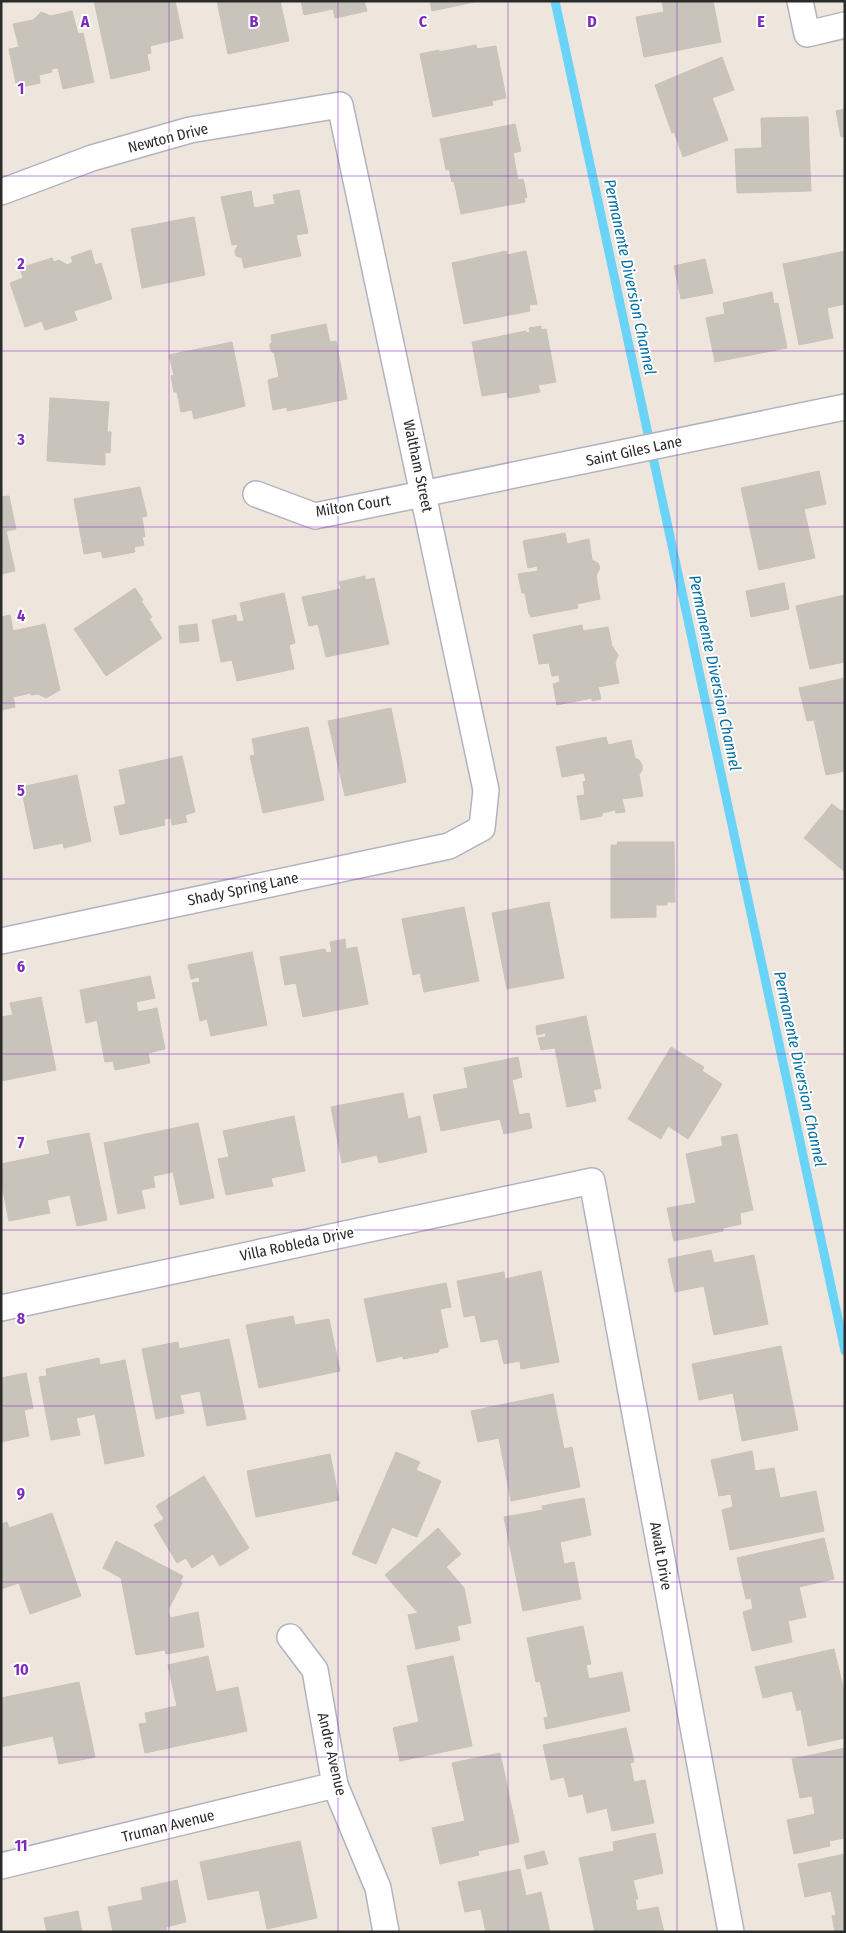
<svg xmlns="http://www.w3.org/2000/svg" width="846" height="1933" font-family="'Fira Sans Condensed',sans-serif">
<rect width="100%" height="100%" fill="#eee6dd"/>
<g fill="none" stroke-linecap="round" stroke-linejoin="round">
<path stroke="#69d4f7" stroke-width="9" d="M555 1 845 1351"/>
</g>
<g fill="#c9c4bb" stroke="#cac2b6">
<path d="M94 1H175L183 38 150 46 151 53 147 54 150 70 111 79Z"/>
<path d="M217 1H280L289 41 228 54Z"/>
<path d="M301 1H364L367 11 335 18 333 9 304 15Z"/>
<path d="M430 1H474V2L432 11Z"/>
<path d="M662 1H713L721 42 644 57 636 17 664 12Z"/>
<path d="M72 11 78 34 83 33 94 82 63 89 58 68 51 69 52 72 39 75 40 83 17 88 9 49 19 47 13 24 33 20 41 12 51 16Z"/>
<path d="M476 45 477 49 496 46 506 98 492 101 493 105 433 117 420 54 439 50V52Z"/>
<path d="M722 57 734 90 712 98 728 140 683 157 674 132 672 133 655 85Z"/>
<path d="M845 109V136L841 137 836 111Z"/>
<path d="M808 117 809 146 762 148 761 118Z"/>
<path d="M515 124 521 151 513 153 518 180 523 179 527 197 524 198 525 202 461 214 454 181 452 182 449 169 446 170 440 139Z"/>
<path d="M809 146 811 191 737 193 735 149Z"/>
<path d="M299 190 308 233 296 235 301 256 244 268 242 258 236 256 235 250 239 244 232 245 221 197 251 191 254 208 275 204 273 195Z"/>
<path d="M194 217 205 275 142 288 131 229Z"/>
<path d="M91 250 95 265 101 263 112 299 74 311 77 320 45 330 42 321 25 327 10 283 23 278 20 268 52 258 54 262 59 260 67 265 73 262 71 257Z"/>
<path d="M506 251 507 255 526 251 537 304 529 305 530 311 464 324 452 263Z"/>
<path d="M845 251V304L827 308 833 338 799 345 783 264Z"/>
<path d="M705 259 713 293 681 299 674 266Z"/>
<path d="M772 292 774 304 778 303 787 348 715 362 706 318 725 314 723 303Z"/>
<path d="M326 324 330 342 336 341 347 399 287 411V407L273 410 268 380 279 377 274 352H272L270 348V344L272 342 271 335Z"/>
<path d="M541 326V330L546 329 556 382 538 385 540 392 508 398 507 392 482 396 472 342 526 331V333L530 332 529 328Z"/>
<path d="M232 342 245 406 194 419 192 410 181 412 177 392H174L171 376 174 375 169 355Z"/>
<path d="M50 398 109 402 107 432H111L110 453 105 452V465L47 461Z"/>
<path d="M819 471 826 504 804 509 815 558 759 570 741 488Z"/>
<path d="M140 487 147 516 142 517 145 537H142L144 545 134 547 135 552 103 558 101 551 84 554 74 499Z"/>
<path d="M9 496 16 529 6 531 15 571 1 574V497Z"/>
<path d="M565 533 567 544 589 539 592 560 598 563 600 568 596 576 600 599 577 604 578 608 531 617 530 614H529L525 593H522L518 574 538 571 537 566 528 568 523 541Z"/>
<path d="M365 576V580L374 578 389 644 326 657 318 624 309 626 302 597 341 589 339 582Z"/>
<path d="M784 583 789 609 751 617 746 591Z"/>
<path d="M135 588 143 600 141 601 152 617 149 619 162 638 106 676 74 629Z"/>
<path d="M284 593 295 643 289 645 294 669 237 681 232 660 221 662 212 620 236 615 237 622 244 621 240 603Z"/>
<path d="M845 595V662L810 669 796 606Z"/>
<path d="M10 615 13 631 45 624 60 690 46 698 38 694 31 695V693L13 697 15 707 1 710V617Z"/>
<path d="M197 624 199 641 180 643 179 626Z"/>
<path d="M582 625 583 631 608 627 612 646 618 655 615 663 619 683 598 687 601 699 592 701V698L557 705 553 684 560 682 559 675 552 676 549 663 539 664 533 635Z"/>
<path d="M845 678V771L826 775 814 720 807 721 799 688Z"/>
<path d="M391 708 406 782 345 796 328 721Z"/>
<path d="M308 727 324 800 263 813 250 756 255 755 252 739Z"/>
<path d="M606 737 608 745 631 740 635 758 639 760 642 765V770L639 775 643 796 622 799 625 812 616 813 615 810 602 813V816L581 820 577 796 585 795 583 782 586 781 584 773 562 777 556 747Z"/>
<path d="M182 756 195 812 185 815 187 822 172 825 171 818 164 819 165 825 120 835 114 807 126 804 119 770Z"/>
<path d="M77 775 91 841 64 848 63 843 34 849 21 787Z"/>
<path d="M832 804 841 811 842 810 845 811V872L804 838Z"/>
<path d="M617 842H674L675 902H667V905H656V917L611 918V845H618Z"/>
<path d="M549 902 564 978 507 989 492 913Z"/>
<path d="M464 907 479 981 424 992 420 973 413 975 402 919Z"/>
<path d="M345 939 346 949 357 947 368 1004 303 1017 296 983 285 985 280 957 325 949 326 953 332 952 330 942Z"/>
<path d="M252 952 267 1025 211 1036 207 1019 200 1021 192 983 200 982 199 977 191 979 188 965Z"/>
<path d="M150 976 155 998 136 1002 138 1012 157 1008 165 1049 148 1053 150 1063 115 1070 113 1061 105 1062 97 1020 86 1023 80 990Z"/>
<path d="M41 997 56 1070 1 1081V1017L13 1015 10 1003Z"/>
<path d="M586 1016 601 1088 593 1090 596 1101 567 1107 555 1048 541 1050 538 1038 546 1037 545 1033 537 1035 536 1026Z"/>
<path d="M671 1047 704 1067 702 1071 722 1084 688 1139 668 1126 661 1139 628 1119Z"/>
<path d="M518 1057 522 1077 512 1080 519 1115 529 1113 532 1128 504 1134 500 1119 441 1131 433 1095 468 1088 464 1068Z"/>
<path d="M403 1093 408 1119 420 1116 427 1152 379 1163 377 1155 342 1163 331 1107Z"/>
<path d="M294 1116 305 1171 271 1178 273 1186 226 1195 218 1159 229 1157 223 1131Z"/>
<path d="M198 1123 214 1198 180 1205 173 1172 153 1176 155 1187 141 1190 145 1208 118 1214 104 1143Z"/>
<path d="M89 1133 107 1220 77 1226 70 1195 47 1200 50 1213 9 1221 1 1181V1164L50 1154 47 1141Z"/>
<path d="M737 1134 753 1210 740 1213 741 1224 723 1228V1231L674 1241 667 1208 696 1203 686 1154 723 1146 721 1137Z"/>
<path d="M711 1250 714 1263 754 1255 768 1324 714 1335 704 1286 675 1292 668 1259Z"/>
<path d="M541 1271 559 1362 521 1369 520 1361 504 1364 498 1339 481 1342 475 1315 464 1317 457 1281 504 1272 505 1279Z"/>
<path d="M446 1283 451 1307 440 1309 448 1347 439 1349V1352L403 1359V1356L377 1362 364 1299Z"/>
<path d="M293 1316 295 1325 329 1319 340 1371 259 1388 246 1325Z"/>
<path d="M229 1339 246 1419 207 1426 200 1391 180 1395 184 1413 156 1419 142 1349 178 1342 179 1349Z"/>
<path d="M781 1346 798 1430 742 1441 733 1393 699 1400 692 1364Z"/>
<path d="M99 1358 100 1365 125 1360 144 1456 105 1464 95 1414 76 1418 80 1435 51 1440 39 1377 47 1376 46 1369Z"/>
<path d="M26 1373 33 1408 24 1410 29 1436 1 1442V1378Z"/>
<path d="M553 1394 564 1449 572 1447 580 1487 511 1501 499 1438 478 1442 471 1411Z"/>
<path d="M752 1451 755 1471 774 1468 780 1498 816 1491 824 1531 730 1550 722 1510 733 1507 731 1494 719 1496 711 1460Z"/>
<path d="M396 1452 420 1462 416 1470 441 1481 417 1537 392 1527 376 1564 352 1554Z"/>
<path d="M330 1454 339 1500 256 1517 247 1471Z"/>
<path d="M204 1476 249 1548 220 1566 213 1554 192 1568 186 1558 177 1563 154 1525 164 1519 156 1506Z"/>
<path d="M584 1498 591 1535 560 1542 564 1564 574 1562 581 1599 523 1611 504 1517 543 1510 542 1506Z"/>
<path d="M52 1513 81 1596 30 1614 19 1583 1 1589V1524L7 1522 9 1528Z"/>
<path d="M438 1528 461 1554 446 1567 464 1588 471 1623 457 1626 460 1640 416 1649 408 1615 418 1613 385 1575Z"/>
<path d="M824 1538 834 1579 799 1587 806 1617 788 1621 792 1642 752 1651 743 1612 753 1609 751 1598 746 1599 737 1558Z"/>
<path d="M116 1541 183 1576 180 1582 182 1583 168 1610 170 1618 198 1612 204 1647 166 1654 165 1650 136 1655 121 1578 103 1568Z"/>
<path d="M583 1626 591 1664 586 1665 589 1679 622 1672 630 1711 546 1729 544 1718 548 1717 540 1681 536 1682 527 1638Z"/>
<path d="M834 1649 845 1695V1738L808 1746 801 1709 797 1711 792 1691 763 1698 755 1667Z"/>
<path d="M208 1656 216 1692 238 1687 247 1731 145 1753 139 1724 147 1723 145 1713 177 1706 168 1665Z"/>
<path d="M453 1656 472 1746 400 1761 393 1728 419 1722 407 1666Z"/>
<path d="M79 1682 95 1757 59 1764 53 1736 1 1747V1698Z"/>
<path d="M626 1728 634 1762 630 1763 634 1782 645 1780 654 1823 612 1831 607 1808 587 1813 583 1794 569 1797 564 1777 551 1780 543 1745Z"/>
<path d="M845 1748V1838L829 1841 830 1846 794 1854 787 1820 815 1814 812 1796 800 1798 792 1759Z"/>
<path d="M500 1753 519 1842 478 1851 479 1855 440 1864 432 1828 465 1821 452 1763Z"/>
<path d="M655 1833 663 1873 633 1880 638 1899H635L637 1911 658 1907 664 1932H595L579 1858 614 1851 613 1842Z"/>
<path d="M300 1841 317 1918 267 1929 259 1890 208 1900 200 1862Z"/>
<path d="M544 1851 548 1864 527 1869 524 1856Z"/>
<path d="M845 1854V1932H835L832 1916 836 1915 831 1891 805 1897 798 1864Z"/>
<path d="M520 1869 526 1896 541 1892 550 1932H486L481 1909 465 1912 458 1882Z"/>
<path d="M177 1880 186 1922 166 1927 167 1932H113L108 1907 143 1900 141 1888Z"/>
<path d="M78 1911 82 1932H47L44 1918Z"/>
</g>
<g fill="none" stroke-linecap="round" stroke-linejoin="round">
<g stroke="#b1b4c0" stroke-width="28">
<g id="street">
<path d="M800 1 807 34 845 25"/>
<path d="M1 192 92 158 190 130 340 105 486 790 482 828 449 846 1 941"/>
<path d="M256 494 315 516 845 407"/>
<path d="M1 1308 592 1181 731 1932"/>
<path d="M290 1637 315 1670 335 1785 378 1888 386 1932"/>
<path d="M1 1866 335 1785"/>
</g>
</g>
<use href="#street" stroke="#fff" stroke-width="25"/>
</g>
<path fill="none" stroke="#7b2cbf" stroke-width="1" stroke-opacity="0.55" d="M169 1V1932M338 1V1932M508 1V1932M677 1V1932M1 176H845M1 351H845M1 527H845M1 703H845M1 879H845M1 1054H845M1 1230H845M1 1406H845M1 1582H845M1 1757H845"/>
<g text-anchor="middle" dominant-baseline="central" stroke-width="4" stroke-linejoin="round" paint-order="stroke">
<g font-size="15" fill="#2b2b2b" stroke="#fff">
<text transform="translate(168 138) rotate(-14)">Newton Drive</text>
<text transform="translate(634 451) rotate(-12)">Saint Giles Lane</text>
<text transform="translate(418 466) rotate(78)">Waltham Street</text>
<text transform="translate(353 506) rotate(-9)">Milton Court</text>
<text transform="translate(243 889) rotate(-12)">Shady Spring Lane</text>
<text transform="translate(297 1244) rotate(-12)">Villa Robleda Drive</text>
<text transform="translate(661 1556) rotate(80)">Awalt Drive</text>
<text transform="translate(332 1754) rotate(77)">Andre Avenue</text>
<text transform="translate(168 1826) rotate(-14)">Truman Avenue</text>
</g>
<g font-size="16" font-style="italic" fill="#0471a6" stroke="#fff">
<text transform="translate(630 277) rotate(78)">Permanente Diversion Channel</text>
<text transform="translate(715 673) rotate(78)">Permanente Diversion Channel</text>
<text transform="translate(800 1069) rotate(78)">Permanente Diversion Channel</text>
</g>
</g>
<g font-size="16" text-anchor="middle" font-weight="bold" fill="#7b2cbf" stroke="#fff" stroke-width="4" stroke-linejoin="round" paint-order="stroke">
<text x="85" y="27">A</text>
<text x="254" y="27">B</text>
<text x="423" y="27">C</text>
<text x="592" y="27">D</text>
<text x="761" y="27">E</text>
<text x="21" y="94">1</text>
<text x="21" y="269">2</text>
<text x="21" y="445">3</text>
<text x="21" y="621">4</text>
<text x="21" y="796">5</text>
<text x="21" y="972">6</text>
<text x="21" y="1148">7</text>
<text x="21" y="1324">8</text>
<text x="21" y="1499">9</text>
<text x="21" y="1675">10</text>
<text x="21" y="1851">11</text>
</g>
<rect width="846" height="1933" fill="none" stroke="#2b2b2b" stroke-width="5"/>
</svg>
